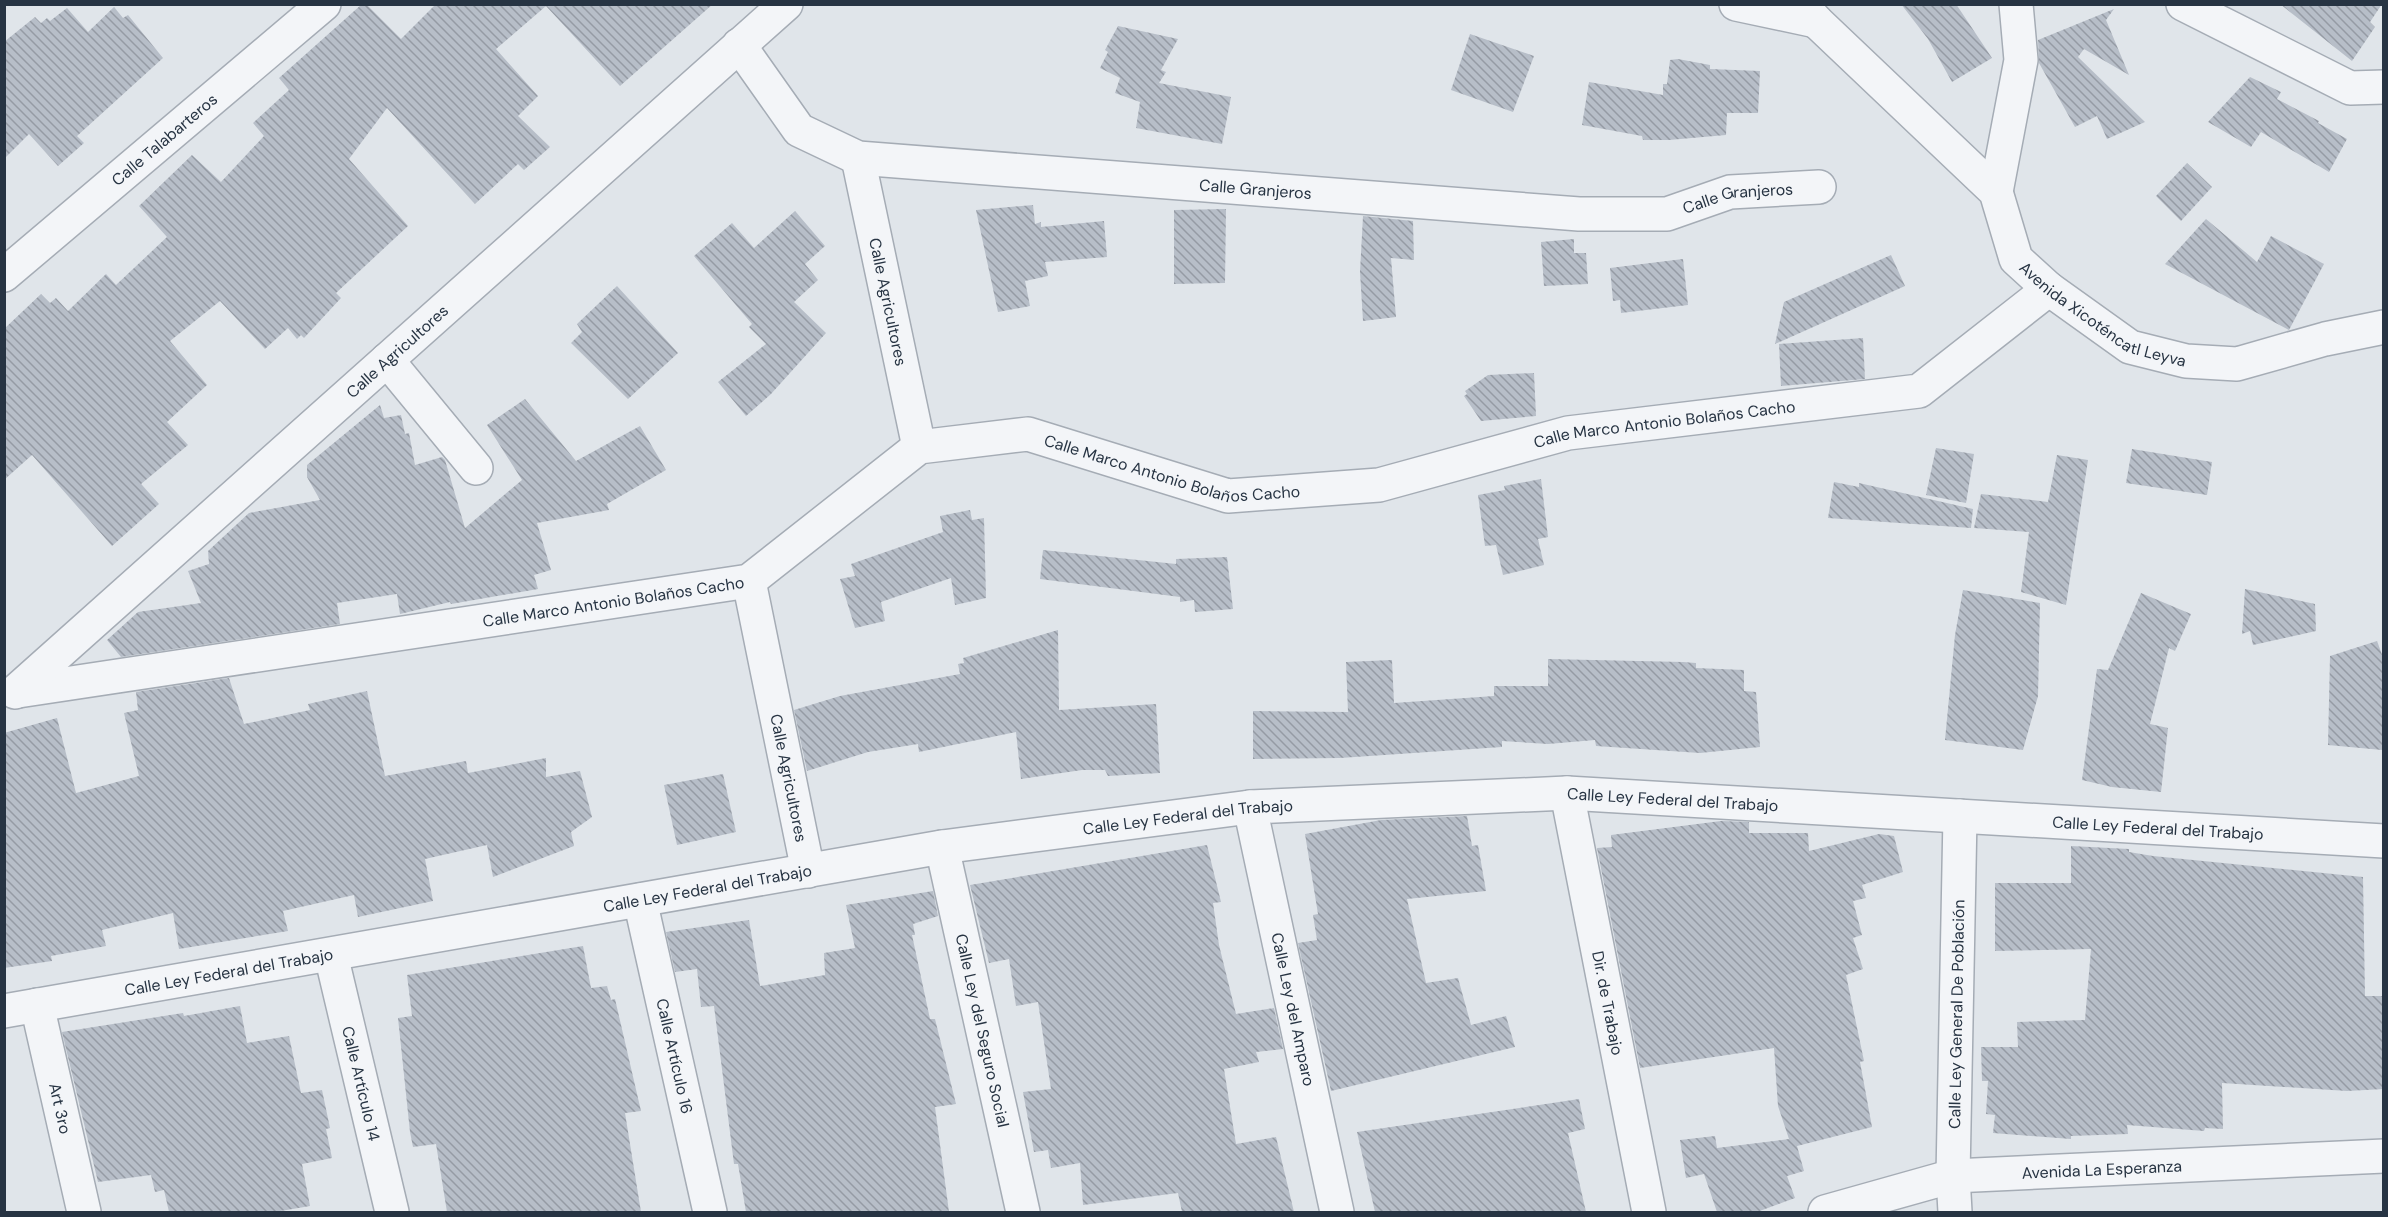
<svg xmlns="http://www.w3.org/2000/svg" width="2388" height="1217" font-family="'DM Sans',sans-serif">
<defs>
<pattern id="building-back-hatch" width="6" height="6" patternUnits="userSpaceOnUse" patternTransform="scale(1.5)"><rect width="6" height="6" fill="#b7bec8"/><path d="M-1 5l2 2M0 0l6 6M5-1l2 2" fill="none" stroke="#959ba4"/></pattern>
</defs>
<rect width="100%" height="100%" fill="#e0e5ea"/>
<g fill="url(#building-back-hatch)">
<path d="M362 4H366L401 39 436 4H713L620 86 546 6 496 49 538 96 518 116 550 147 524 170 518 164 475 204 387 108 349 159 408 226 336 293 341 298 304 338 301 335 297 339 288 328 265 349 220 301 170 341 207 385 167 422 188 445 141 484 159 504 112 546 32 455 4 480V329L41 294 50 303 56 298 68 311 106 274 116 285 167 237 139 206 192 155 221 182 264 136 253 123 289 90 279 78Z"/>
<path d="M1901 4H1956L1992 58 1952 82 1928 39Z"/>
<path d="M2280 4H2382L2370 22 2375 27 2352 61Z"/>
<path d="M114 7 123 18 128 15 163 58 77 136 84 143 58 166 29 134 4 159V42L35 17 41 23 47 18 50 21 67 8 88 32Z"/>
<path d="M2114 9 2106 20 2129 75 2084 49 2078 57 2145 122 2107 139 2097 116 2075 127 2039 63 2038 40Z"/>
<path d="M1118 26 1178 39 1161 70 1166 72 1159 83 1231 97 1222 144 1136 128 1140 102 1115 93 1120 78 1100 68 1108 52 1105 50Z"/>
<path d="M1470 34 1534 56 1513 112 1451 90Z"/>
<path d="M1678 59 1710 65V69L1760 71 1758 113H1727L1726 135 1669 140H1643L1642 136 1582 125 1589 82 1663 95V84H1667L1670 60Z"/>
<path d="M2250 77 2281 92 2277 99 2319 121 2318 123 2347 139 2329 172 2261 132 2251 147 2208 122Z"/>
<path d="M2187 163 2212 187 2181 221 2156 196Z"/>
<path d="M1033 205 1035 224 1041 222V227L1104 221 1107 257 1045 262 1048 276 1025 281 1030 306 998 312 976 210Z"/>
<path d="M1226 209 1225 283 1174 284V210Z"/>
<path d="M795 211 825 246 805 264 818 280 794 302 826 333 771 394 746 416 718 382 766 344 749 327 752 324 694 256 732 223 754 248Z"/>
<path d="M1363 216 1413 221 1414 260 1391 258 1396 317 1363 321 1360 272Z"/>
<path d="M2206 219 2257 262 2271 236 2324 264 2289 330 2165 264Z"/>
<path d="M1574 239V253H1586L1588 284 1544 286 1541 242Z"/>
<path d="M1891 255 1905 286 1775 344 1784 302Z"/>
<path d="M1683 259 1688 305 1621 313 1620 300 1613 301 1610 268Z"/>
<path d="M617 286 678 353 628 399 571 343 582 332 577 324Z"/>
<path d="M1863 338 1865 379 1781 386 1779 344Z"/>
<path d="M1534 373 1536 416 1481 421 1464 396 1467 394 1465 391 1488 375Z"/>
<path d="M525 399 576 461 640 426 666 470 607 504 609 510 537 523 551 570 534 575 538 589 451 604 450 602 400 614 397 594 337 603 340 624 121 657 107 640 138 612 201 603 188 571 209 564 208 551 249 513 320 500 307 477V465L380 405 384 418 401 415 405 434 409 433 415 465 442 457 445 460 465 528 522 480 487 425Z"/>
<path d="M1936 448 1974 454 1966 503 1926 495Z"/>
<path d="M2132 449 2212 462 2207 495 2126 483Z"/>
<path d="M2057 455 2088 460 2066 605 2021 592 2029 532 1974 528 1981 494 2048 502Z"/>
<path d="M1541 479 1548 537 1538 539 1544 565 1503 575 1496 545 1485 546 1478 495 1505 490 1504 486Z"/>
<path d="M1834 482 1859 487V483L1973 509 1971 528 1828 518Z"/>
<path d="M970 510 972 520 984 518 986 598 955 605 951 578 881 602 885 621 855 628 840 579 855 576 851 564 943 532 940 516Z"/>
<path d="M1043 550 1176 564V559L1227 557 1233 609 1195 612 1194 600 1180 602V597L1040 579Z"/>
<path d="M2245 589 2315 604 2316 631 2253 645 2250 631 2242 634Z"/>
<path d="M1963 590 2040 603 2038 696 2023 750 1945 740 1955 635Z"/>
<path d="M2141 593 2191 614 2175 651 2169 648 2150 724 2168 728 2161 792 2112 787 2082 780 2097 669 2108 670Z"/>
<path d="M1058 630 1059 710 1156 704 1160 773 1108 776 1105 770H1082L1021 779 1016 732 919 752 918 744 868 752 807 771 794 710 840 696 960 674 958 664 964 663 963 658Z"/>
<path d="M2377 641 2384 660 2382 750 2328 745 2330 656Z"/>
<path d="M1548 659 1683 662 1696 663V668L1744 670V691L1756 692 1760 747 1700 753 1596 746 1595 740 1548 744 1502 741V747L1340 758 1253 759V711L1348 712 1346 662 1392 660 1394 703 1494 696V686H1548Z"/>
<path d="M229 678 244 724 310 710 308 704 367 691 385 776 466 761 468 773 546 758V777L580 771 592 817 571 832 574 846 493 877 487 845 425 859 433 901 358 917 354 895 283 911 288 931 179 949 173 913 102 930 106 946 51 956 52 961 4 968V733L57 718 76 793 139 776 124 713 138 710 136 692Z"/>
<path d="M723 774 736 832 677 845 664 785Z"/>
<path d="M1467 816 1472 846 1478 845 1486 891 1407 899 1426 983 1458 978 1471 1025 1506 1016 1515 1047 1331 1091 1298 943 1317 940 1313 915 1318 914 1305 834 1381 820Z"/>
<path d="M1721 821 1749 822V833H1808L1809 851 1879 834 1894 836 1903 872 1862 885 1866 898 1853 901 1862 935 1853 938 1863 969 1846 975 1864 1061 1860 1062 1872 1127 1797 1146 1804 1171 1787 1176 1795 1198 1757 1212H1717L1704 1174 1686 1178 1680 1140 1715 1136 1717 1148 1789 1139 1778 1106 1774 1048 1640 1068 1597 848 1612 847 1611 835Z"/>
<path d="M1207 845 1221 902 1213 903 1219 945 1236 1014 1274 1008 1283 1049 1256 1052 1259 1062 1224 1069 1236 1144 1276 1137 1294 1212H1182L1178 1193 1083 1205 1080 1163 1051 1168 1048 1150 1034 1152 1023 1092 1051 1089 1038 1002 1016 1006 1009 959 989 963 970 885Z"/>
<path d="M2071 846 2129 849V852L2153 856 2363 877 2365 996H2384V1089L2347 1091 2222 1083 2223 1129 2205 1128 2204 1131 2127 1125 2128 1134 2071 1136V1139L1993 1133 1995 1115 1986 1114 1988 1081H1982L1981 1047H2018L2017 1022 2085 1020 2091 949 1995 951V883H2071Z"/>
<path d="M933 891 938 916 913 924 915 935H912L930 1019H935L956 1104 935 1107 949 1212H746L738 1164H734L714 1006 701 1007 697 969 675 972 666 932 749 920 760 986 825 975 824 953 855 948 846 905Z"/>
<path d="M583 946 591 988 607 986 611 1000 615 999 641 1111 625 1113 641 1212H447L436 1144 413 1147 410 1132 398 1018 412 1016 407 975Z"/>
<path d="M240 1006 247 1043 289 1036 301 1093 322 1090 330 1128 326 1129 332 1158 302 1164 310 1206 275 1212H169L164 1190 155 1192 151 1175 98 1182 62 1032 183 1013 184 1016Z"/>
<path d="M1579 1099 1585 1129 1568 1133 1586 1212H1375L1357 1132Z"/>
</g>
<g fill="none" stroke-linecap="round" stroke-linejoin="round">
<g stroke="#a5acb5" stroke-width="36">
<g id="minor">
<path d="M1736 4 1816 21"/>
<path id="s1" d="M1801 4 1816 21 1996 192 2016 259 2049 289 2130 347 2186 361 2237 364 2325 339 2384 327"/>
<path d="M2183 4 2350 88 2384 87"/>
<path id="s2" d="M739 45 799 130 858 158 1579 214H1667L1730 192 1819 187"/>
<path id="s3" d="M858 158 919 447"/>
<path d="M1996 192 2021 60 2016 4"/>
<path id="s4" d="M4 275 324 4"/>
<path d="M387 360 476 468"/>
<path id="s5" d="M749 581 808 871"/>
<path id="s6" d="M18 691 749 581 919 447 1028 434 1228 496 1379 485 1568 433 1919 391 2049 289"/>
<path id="s7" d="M15 692 786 4"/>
<path id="s8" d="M1567 793 1649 1212"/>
<path id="s9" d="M1250 807 1337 1212"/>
<path id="s10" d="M942 847 1023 1212"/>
<path id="s11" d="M640 900 710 1212"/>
<path id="s12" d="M331 955 392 1212"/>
<path id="s13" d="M37 1005 84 1212"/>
<path id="s14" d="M4 1011 942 847 1250 807 1567 793 2384 841"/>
<path id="s15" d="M1825 1212 1953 1176 2384 1156"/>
<path id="s16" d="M1955 1212 1953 1176 1960 816"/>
</g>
</g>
<use href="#minor" stroke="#f3f5f8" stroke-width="33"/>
</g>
<g text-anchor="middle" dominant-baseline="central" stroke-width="6" stroke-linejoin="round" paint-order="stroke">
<g font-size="16" fill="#273443" stroke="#f0f4f7">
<text stroke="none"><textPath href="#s4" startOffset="210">Calle Talabarteros</textPath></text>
<text stroke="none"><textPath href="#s2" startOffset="568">Calle Granjeros</textPath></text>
<text stroke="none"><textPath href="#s2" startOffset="1054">Calle Granjeros</textPath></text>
<text stroke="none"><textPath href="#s3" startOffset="147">Calle Agricultores</textPath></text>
<text stroke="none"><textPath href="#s1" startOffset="446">Avenida Xicoténcatl Leyva</textPath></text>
<text stroke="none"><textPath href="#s7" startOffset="512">Calle Agricultores</textPath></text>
<text stroke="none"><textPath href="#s6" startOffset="1719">Calle Marco Antonio Bolaños Cacho</textPath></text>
<text stroke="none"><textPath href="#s6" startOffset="1215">Calle Marco Antonio Bolaños Cacho</textPath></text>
<text stroke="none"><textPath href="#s6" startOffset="602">Calle Marco Antonio Bolaños Cacho</textPath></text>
<text stroke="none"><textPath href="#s5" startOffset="201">Calle Agricultores</textPath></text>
<text stroke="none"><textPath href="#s14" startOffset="1686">Calle Ley Federal del Trabajo</textPath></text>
<text stroke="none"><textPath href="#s14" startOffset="1200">Calle Ley Federal del Trabajo</textPath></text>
<text stroke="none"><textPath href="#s14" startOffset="2172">Calle Ley Federal del Trabajo</textPath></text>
<text stroke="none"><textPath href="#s14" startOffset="714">Calle Ley Federal del Trabajo</textPath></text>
<text stroke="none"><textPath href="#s14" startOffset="228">Calle Ley Federal del Trabajo</textPath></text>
<text stroke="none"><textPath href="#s8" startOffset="214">Dir. de Trabajo</textPath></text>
<text stroke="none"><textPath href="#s9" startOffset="207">Calle Ley del Amparo</textPath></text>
<text stroke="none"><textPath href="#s16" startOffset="198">Calle Ley General De Población</textPath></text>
<text stroke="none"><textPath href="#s10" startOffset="188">Calle Ley del Seguro Social</textPath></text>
<text stroke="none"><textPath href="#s11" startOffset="160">Calle Artículo 16</textPath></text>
<text stroke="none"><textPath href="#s12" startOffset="132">Calle Artículo 14</textPath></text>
<text stroke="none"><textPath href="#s13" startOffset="106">Art 3ro</textPath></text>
<text stroke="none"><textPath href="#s15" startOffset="282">Avenida La Esperanza</textPath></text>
</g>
</g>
<rect width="2388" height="1217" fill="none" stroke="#273443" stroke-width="12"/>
</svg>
